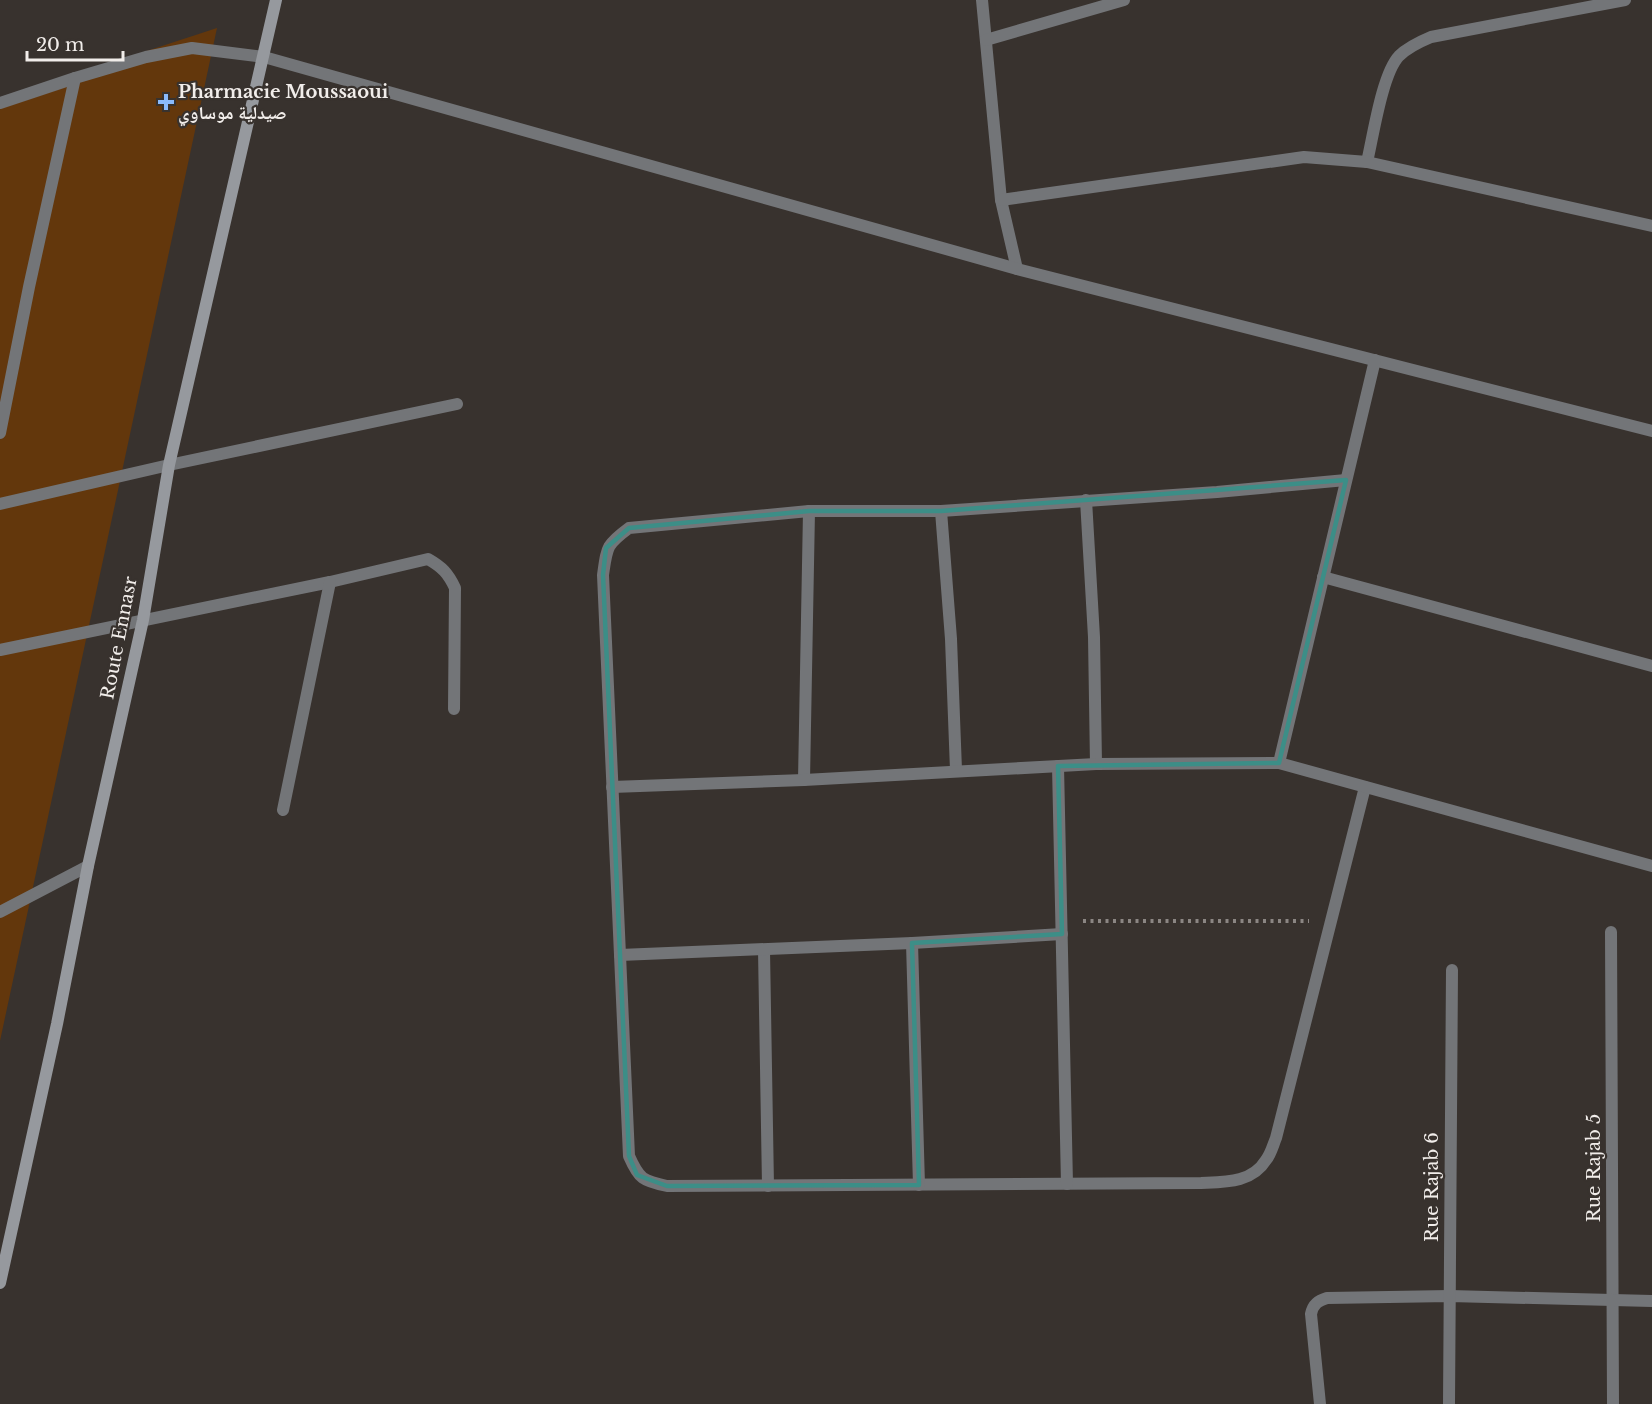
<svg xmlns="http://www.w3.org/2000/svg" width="1652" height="1404" font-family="'Libre Baskerville','Noto Naskh Arabic',serif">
<rect width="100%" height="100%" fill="#38322e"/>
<path fill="#63370c" d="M217 28 0 1041V99Z"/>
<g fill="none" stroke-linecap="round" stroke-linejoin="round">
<path stroke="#8b8683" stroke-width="4" stroke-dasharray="3 4.5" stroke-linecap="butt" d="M1083 921H1309"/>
<g stroke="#737578" stroke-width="12">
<path d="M982 0 1001 200 1017 269"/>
<path d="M986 40 1124 0"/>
<path d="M0 103 75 78"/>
<path d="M1367 162C1373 137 1382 74 1399 56 1408 47 1419 42 1431 37L1625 0"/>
<path d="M1001 200 1304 157 1367 162 1652 226"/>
<path d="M0 433 29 287 75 78 146 57 192 48 264 57 1017 269 1652 431"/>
<path d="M1346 480 1217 492 941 511H809L629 528C606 545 607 547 603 575L629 1156C639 1179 643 1181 667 1186L1201 1183C1225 1182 1252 1183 1266 1160 1271 1154 1273 1145 1276 1138L1365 787"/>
<path d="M1086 500 1094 637 1096 764"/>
<path d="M0 504 169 465 457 404"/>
<path d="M941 511 951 639 956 770"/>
<path d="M1323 577 1652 666"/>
<path d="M0 650 330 582 428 559C442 567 448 573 455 588L454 709"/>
<path d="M1279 763 1375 360"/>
<path d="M1058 766 1067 1184"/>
<path d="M804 780 809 511"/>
<path d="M612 787 804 780 1096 764 1279 763 1652 866"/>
<path d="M283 810 330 582"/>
<path d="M0 912 88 866"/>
<path d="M1611 932 1613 1404"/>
<path d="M912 943 919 1185"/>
<path d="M764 950 768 1186"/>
<path d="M620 955 912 943 1062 934"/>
<path d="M1320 1404 1311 1314C1313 1304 1318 1301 1327 1298L1450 1296 1652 1301"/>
<path d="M1449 1404 1452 970"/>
</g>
<path stroke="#96999e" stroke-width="12" d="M0 1283 57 1024 88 866 143 620 169 465 276 0"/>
</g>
<path fill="none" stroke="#3c8e87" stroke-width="4.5" stroke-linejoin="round" d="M1346 480 1279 763 1058 766 1062 934 912 943 919 1185 667 1186 637 1175 629 1156 603 575 606 548 629 528 809 511H941Z"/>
<path fill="#8abafc" stroke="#38322e" stroke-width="2" d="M163 93h6v6h6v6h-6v6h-6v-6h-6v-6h6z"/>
<g text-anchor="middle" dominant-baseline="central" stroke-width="4.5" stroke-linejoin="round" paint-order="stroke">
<g font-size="18" font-weight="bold" fill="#f1edea" stroke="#38322e" text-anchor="start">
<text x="178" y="92">Pharmacie Moussaoui<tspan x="178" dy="21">صيدلية موساوي</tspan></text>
</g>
<g font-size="18" fill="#f1edea" stroke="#38322e">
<text transform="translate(119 638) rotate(-79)">Route Ennasr</text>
<text transform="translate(1594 1168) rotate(-90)">Rue Rajab 5</text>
<text transform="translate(1432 1187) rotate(-90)">Rue Rajab 6</text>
</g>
</g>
<path d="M27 51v9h96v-9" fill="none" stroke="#f1edea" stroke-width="3"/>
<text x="36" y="51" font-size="18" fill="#f1edea" stroke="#38322e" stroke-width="4.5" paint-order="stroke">20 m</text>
</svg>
